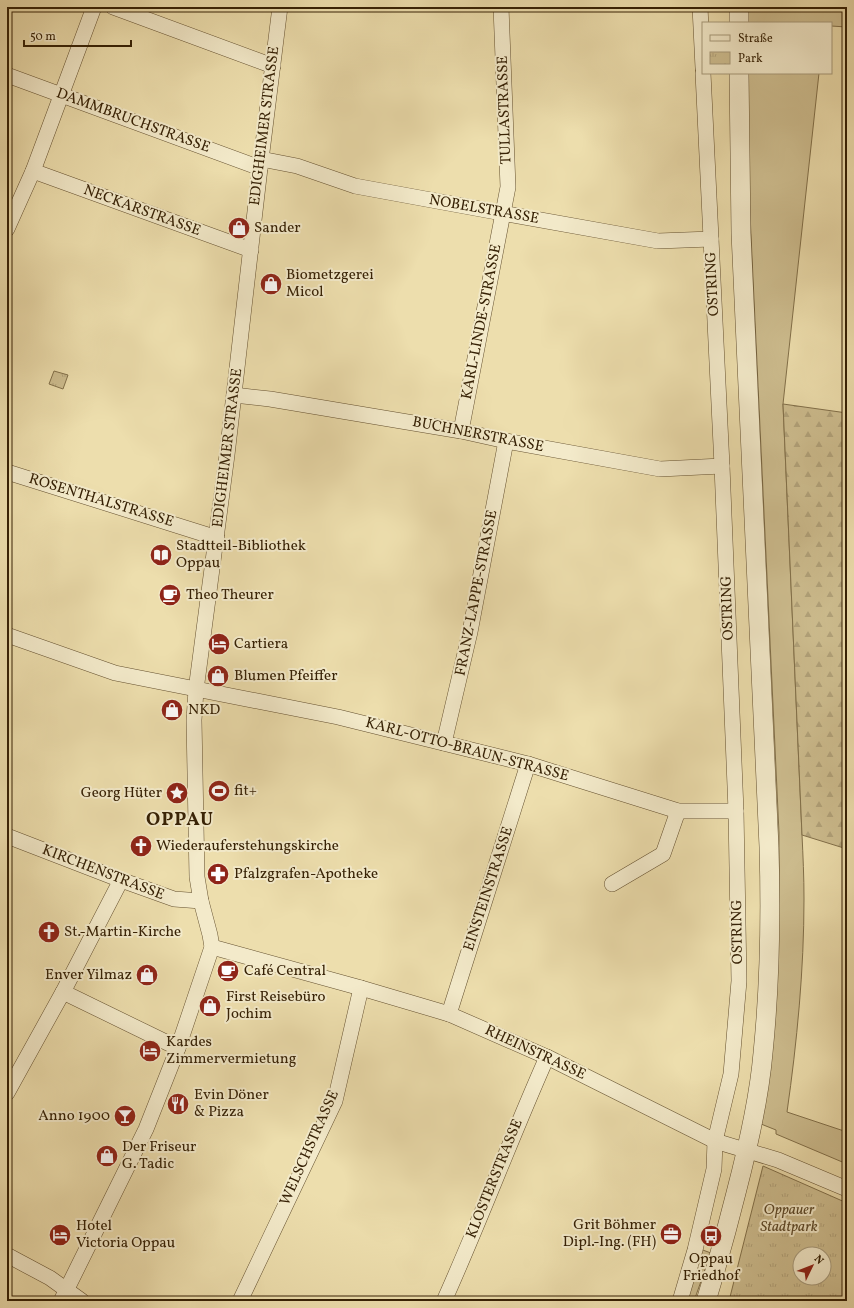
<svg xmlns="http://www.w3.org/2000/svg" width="854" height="1308" font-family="Vollkorn,serif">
<defs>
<pattern id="forest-firs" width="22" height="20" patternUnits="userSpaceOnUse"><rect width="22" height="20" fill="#cebe90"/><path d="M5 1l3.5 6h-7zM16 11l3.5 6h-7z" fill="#b2a37b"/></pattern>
<pattern id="park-tufts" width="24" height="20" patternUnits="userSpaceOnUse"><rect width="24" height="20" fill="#cebe90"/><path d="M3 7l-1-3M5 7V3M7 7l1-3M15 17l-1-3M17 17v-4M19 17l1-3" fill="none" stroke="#b2a37b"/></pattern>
</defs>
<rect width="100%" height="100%" fill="#eddead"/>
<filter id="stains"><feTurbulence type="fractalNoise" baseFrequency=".005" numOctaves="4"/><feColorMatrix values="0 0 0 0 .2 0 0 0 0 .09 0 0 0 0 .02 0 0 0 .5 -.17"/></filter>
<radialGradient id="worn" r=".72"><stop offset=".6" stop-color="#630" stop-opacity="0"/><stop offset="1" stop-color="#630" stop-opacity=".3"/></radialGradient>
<g fill="#cebe90" stroke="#82704a">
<path d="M748 7H847V27L831 26V23H748Z"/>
<path d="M748 73H819L783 404 802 835C803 856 804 877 804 899 804 970 797 1042 787 1112L847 1132V1164L776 1134V1130L761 1124 777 967 779 900V833L749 192Z"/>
<path d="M700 1249 711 1253 694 1301H687Z"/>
</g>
<path fill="url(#forest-firs)" stroke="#82704a" d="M783 404 847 413V849L802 835Z"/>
<g fill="url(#park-tufts)" stroke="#82704a" fill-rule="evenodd">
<path d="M54 371 68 375 63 389 49 384Z"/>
<path d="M763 1166 847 1203V1301H729ZM800 1254H824V1278H800Z"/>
</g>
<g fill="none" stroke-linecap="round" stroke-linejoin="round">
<g stroke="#64502f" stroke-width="16">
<g id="minor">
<path d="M113 7 273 66"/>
<path d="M700 7 703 68"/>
<path d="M7 75 260 168"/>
<path d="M261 159 297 166 355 186 502 213 658 241 711 239"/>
<path d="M33 171 251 250"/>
<path d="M7 229 33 171 94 7"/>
<path d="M234 395 270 399 461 431 506 441 660 469 722 466"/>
<path d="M461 431 508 187 501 7"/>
<path d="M7 472 217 538"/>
<path d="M7 635 115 673 338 717 528 764 678 811H736"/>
<path d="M444 743 470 632 506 441"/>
<path d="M7 836 121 880 174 899 201 901"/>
<path d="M612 884 663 854 678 811"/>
<path d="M212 947 361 988 449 1014 547 1057 715 1141 778 1160 847 1189"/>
<path d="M63 992 178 1048"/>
<path d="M449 1014 528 764"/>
<path d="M7 1093 63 992 121 880"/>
<path d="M7 1255 50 1278 82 1301"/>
<path d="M61 1301 146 1129 178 1048 212 947 210 935 201 901 197 877 194 720 196 690 227 455 260 168 280 7"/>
<path d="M240 1301 335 1101 361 988"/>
<path d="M444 1301C480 1221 511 1138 547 1057"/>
<path d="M680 1301 695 1250 714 1169 715 1141 731 1074 739 981 736 811 722 466 703 73"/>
</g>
</g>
<g stroke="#64502f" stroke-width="20">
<g id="tertiary">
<path d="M739 7V23"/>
<path d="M706 1301C717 1265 727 1229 736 1193 748 1147 759 1100 763 1053 770 984 771 916 769 847L741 233 739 73"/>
</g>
</g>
<use href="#minor" stroke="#f3eaca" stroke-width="15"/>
<use href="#tertiary" stroke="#f3eaca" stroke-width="19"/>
</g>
<defs>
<g id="shop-disc" transform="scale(1.15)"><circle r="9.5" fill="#8f2418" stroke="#f3eaca"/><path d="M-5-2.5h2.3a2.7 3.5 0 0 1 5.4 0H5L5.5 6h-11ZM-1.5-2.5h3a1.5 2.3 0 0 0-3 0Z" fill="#fff"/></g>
<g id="library-disc" transform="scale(1.15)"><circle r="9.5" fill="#8f2418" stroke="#f3eaca"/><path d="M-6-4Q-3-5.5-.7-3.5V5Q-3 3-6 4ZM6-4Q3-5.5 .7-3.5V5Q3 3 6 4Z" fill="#fff"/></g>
<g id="cafe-disc" transform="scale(1.15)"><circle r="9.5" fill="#8f2418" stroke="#f3eaca"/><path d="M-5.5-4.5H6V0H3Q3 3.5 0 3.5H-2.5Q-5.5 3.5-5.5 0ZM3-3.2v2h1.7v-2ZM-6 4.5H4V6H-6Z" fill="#fff"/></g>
<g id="hotel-disc" transform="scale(1.15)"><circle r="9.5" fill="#8f2418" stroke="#f3eaca"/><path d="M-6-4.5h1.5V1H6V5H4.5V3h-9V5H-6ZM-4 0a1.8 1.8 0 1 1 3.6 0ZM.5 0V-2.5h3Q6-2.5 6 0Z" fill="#fff"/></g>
<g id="stadium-disc" transform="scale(1.15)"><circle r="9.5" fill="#8f2418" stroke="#f3eaca"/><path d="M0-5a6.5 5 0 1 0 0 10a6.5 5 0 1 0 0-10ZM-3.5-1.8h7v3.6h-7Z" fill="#fff"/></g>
<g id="sight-disc" transform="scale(1.15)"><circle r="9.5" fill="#8f2418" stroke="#f3eaca"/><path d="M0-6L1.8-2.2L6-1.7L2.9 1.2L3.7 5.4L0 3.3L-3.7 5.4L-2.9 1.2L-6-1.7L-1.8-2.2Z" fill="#fff"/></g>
<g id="church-disc" transform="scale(1.15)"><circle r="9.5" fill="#8f2418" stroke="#f3eaca"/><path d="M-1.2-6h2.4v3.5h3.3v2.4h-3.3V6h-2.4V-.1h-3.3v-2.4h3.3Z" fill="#fff"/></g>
<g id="pharmacy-disc" transform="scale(1.15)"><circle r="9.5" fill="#8f2418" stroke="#f3eaca"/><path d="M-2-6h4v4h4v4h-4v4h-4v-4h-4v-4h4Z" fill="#fff"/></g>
<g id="restaurant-disc" transform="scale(1.15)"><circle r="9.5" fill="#8f2418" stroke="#f3eaca"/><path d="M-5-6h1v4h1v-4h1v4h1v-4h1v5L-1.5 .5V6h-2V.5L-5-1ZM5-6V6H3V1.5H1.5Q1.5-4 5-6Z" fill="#fff"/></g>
<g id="bar-disc" transform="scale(1.15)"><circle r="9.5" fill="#8f2418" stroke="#f3eaca"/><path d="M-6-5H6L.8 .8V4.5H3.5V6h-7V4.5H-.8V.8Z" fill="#fff"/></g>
<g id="office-disc" transform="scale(1.15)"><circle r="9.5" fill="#8f2418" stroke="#f3eaca"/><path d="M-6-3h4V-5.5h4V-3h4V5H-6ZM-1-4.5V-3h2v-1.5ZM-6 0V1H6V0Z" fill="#fff"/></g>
<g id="bus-disc" transform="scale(1.15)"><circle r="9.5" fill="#8f2418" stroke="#f3eaca"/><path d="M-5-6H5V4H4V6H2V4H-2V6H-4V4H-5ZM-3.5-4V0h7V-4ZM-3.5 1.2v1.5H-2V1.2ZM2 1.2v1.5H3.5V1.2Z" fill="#fff"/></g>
</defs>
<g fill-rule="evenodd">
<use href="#shop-disc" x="239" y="228"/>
<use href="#shop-disc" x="271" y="284"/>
<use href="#library-disc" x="161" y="555"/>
<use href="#cafe-disc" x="170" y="595"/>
<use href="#hotel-disc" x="219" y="644"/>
<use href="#shop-disc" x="218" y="676"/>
<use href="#shop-disc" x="172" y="710"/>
<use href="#stadium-disc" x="219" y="791"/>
<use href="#sight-disc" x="177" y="793"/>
<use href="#church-disc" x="141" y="846"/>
<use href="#pharmacy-disc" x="218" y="874"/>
<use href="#church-disc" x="49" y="932"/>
<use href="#cafe-disc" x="228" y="971"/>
<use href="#shop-disc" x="147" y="975"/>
<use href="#shop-disc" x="210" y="1006"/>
<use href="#hotel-disc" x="150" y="1051"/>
<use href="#restaurant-disc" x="178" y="1104"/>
<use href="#bar-disc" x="125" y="1116"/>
<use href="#shop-disc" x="107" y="1156"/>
<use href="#office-disc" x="671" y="1234"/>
<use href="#hotel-disc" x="60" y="1235"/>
<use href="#bus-disc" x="711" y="1236"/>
</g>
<g text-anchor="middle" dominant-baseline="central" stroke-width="4" stroke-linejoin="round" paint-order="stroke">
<g font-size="15" fill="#362105" stroke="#f3eaca">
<text transform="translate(505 110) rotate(-92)">TULLASTRASSE</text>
<text transform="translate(133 121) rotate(20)">DAMMBRUCHSTRASSE</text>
<text transform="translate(265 126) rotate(-83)">EDIGHEIMER STRASSE</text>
<text transform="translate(484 210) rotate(10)">NOBELSTRASSE</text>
<text transform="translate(142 211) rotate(20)">NECKARSTRASSE</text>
<text transform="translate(713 284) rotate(-93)">OSTRING</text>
<text transform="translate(482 322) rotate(-79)">KARL-LINDE-STRASSE</text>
<text transform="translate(478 435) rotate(11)">BUCHNERSTRASSE</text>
<text transform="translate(228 448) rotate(-83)">EDIGHEIMER STRASSE</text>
<text transform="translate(101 501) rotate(17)">ROSENTHALSTRASSE</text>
<text transform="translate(477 593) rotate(-79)">FRANZ-LAPPE-STRASSE</text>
<text transform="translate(728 608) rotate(-92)">OSTRING</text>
<text transform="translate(467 750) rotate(15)">KARL-OTTO-BRAUN-STRASSE</text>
<text transform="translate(103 873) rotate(21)">KIRCHENSTRASSE</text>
<text transform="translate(489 889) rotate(-72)">EINSTEINSTRASSE</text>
<text transform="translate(738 932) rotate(-91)">OSTRING</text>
<text transform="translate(535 1053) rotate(25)">RHEINSTRASSE</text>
<text transform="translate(310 1148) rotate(-66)">WELSCHSTRASSE</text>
<text transform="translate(495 1179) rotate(-68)">KLOSTERSTRASSE</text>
</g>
<g font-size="15" fill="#362105" stroke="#f3eaca" text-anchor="start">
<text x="254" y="228">Sander</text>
<text x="286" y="275">Biometzgerei<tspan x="286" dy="17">Micol</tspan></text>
<text x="176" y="546">Stadtteil-Bibliothek<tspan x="176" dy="17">Oppau</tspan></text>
<text x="186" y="595">Theo Theurer</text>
<text x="234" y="644">Cartiera</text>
<text x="234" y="676">Blumen Pfeiffer</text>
<text x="188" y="710">NKD</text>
<text x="234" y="791">fit+</text>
<text x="162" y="793" text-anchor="end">Georg Hüter</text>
<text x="156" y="846">Wiederauferstehungskirche</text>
<text x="234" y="874">Pfalzgrafen-Apotheke</text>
<text x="64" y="932">St.-Martin-Kirche</text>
<text x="244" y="971">Café Central</text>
<text x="132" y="975" text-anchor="end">Enver Yilmaz</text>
<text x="226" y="997">First Reisebüro<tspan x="226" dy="17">Jochim</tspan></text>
<text x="166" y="1042">Kardes<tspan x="166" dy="17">Zimmervermietung</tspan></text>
<text x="194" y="1095">Evin Döner<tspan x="194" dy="17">&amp; Pizza</tspan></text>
<text x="110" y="1116" text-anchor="end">Anno 1900</text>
<text x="122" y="1147">Der Friseur<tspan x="122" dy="17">G. Tadic</tspan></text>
<text x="656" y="1225" text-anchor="end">Grit Böhmer<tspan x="656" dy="17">Dipl.-Ing. (FH)</tspan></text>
<text x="76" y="1226">Hotel<tspan x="76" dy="17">Victoria Oppau</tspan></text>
<text x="711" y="1259" text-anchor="middle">Oppau<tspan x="711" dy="17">Friedhof</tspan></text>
</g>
<g font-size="15" font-style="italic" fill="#5c4828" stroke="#f3eaca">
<text x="789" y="1210">Oppauer<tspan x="789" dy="17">Stadtpark</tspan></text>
</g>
<g font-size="19" font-weight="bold" letter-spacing="1" fill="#362105" stroke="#f3eaca">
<text x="180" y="820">OPPAU</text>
</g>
</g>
<rect width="854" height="1308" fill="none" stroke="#eddead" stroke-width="24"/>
<rect x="8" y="8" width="838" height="1292" fill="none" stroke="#362105" stroke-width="2"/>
<rect x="12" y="12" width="830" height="1284" fill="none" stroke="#362105"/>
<rect x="702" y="22" width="130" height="52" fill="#f3eaca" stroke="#a79a7b"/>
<rect x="710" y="35" width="20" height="6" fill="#f3eaca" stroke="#a79a7b"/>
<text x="738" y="42" font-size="12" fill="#362105">Straße</text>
<rect x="710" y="52" width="20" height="12" fill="url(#park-tufts)" stroke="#a79a7b"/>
<text x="738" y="62" font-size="12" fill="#362105">Park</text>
<g transform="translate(812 1266) rotate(47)"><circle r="19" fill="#f3eaca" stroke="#a79a7b"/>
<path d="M0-3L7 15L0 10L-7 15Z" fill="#8f2418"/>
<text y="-6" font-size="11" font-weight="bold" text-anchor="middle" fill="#362105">N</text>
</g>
<path d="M24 40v6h107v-6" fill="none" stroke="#362105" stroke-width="2"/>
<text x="30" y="40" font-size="12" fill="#362105" stroke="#f3eaca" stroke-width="3" paint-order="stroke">50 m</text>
<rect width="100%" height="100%" filter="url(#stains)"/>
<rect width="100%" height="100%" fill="url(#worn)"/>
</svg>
